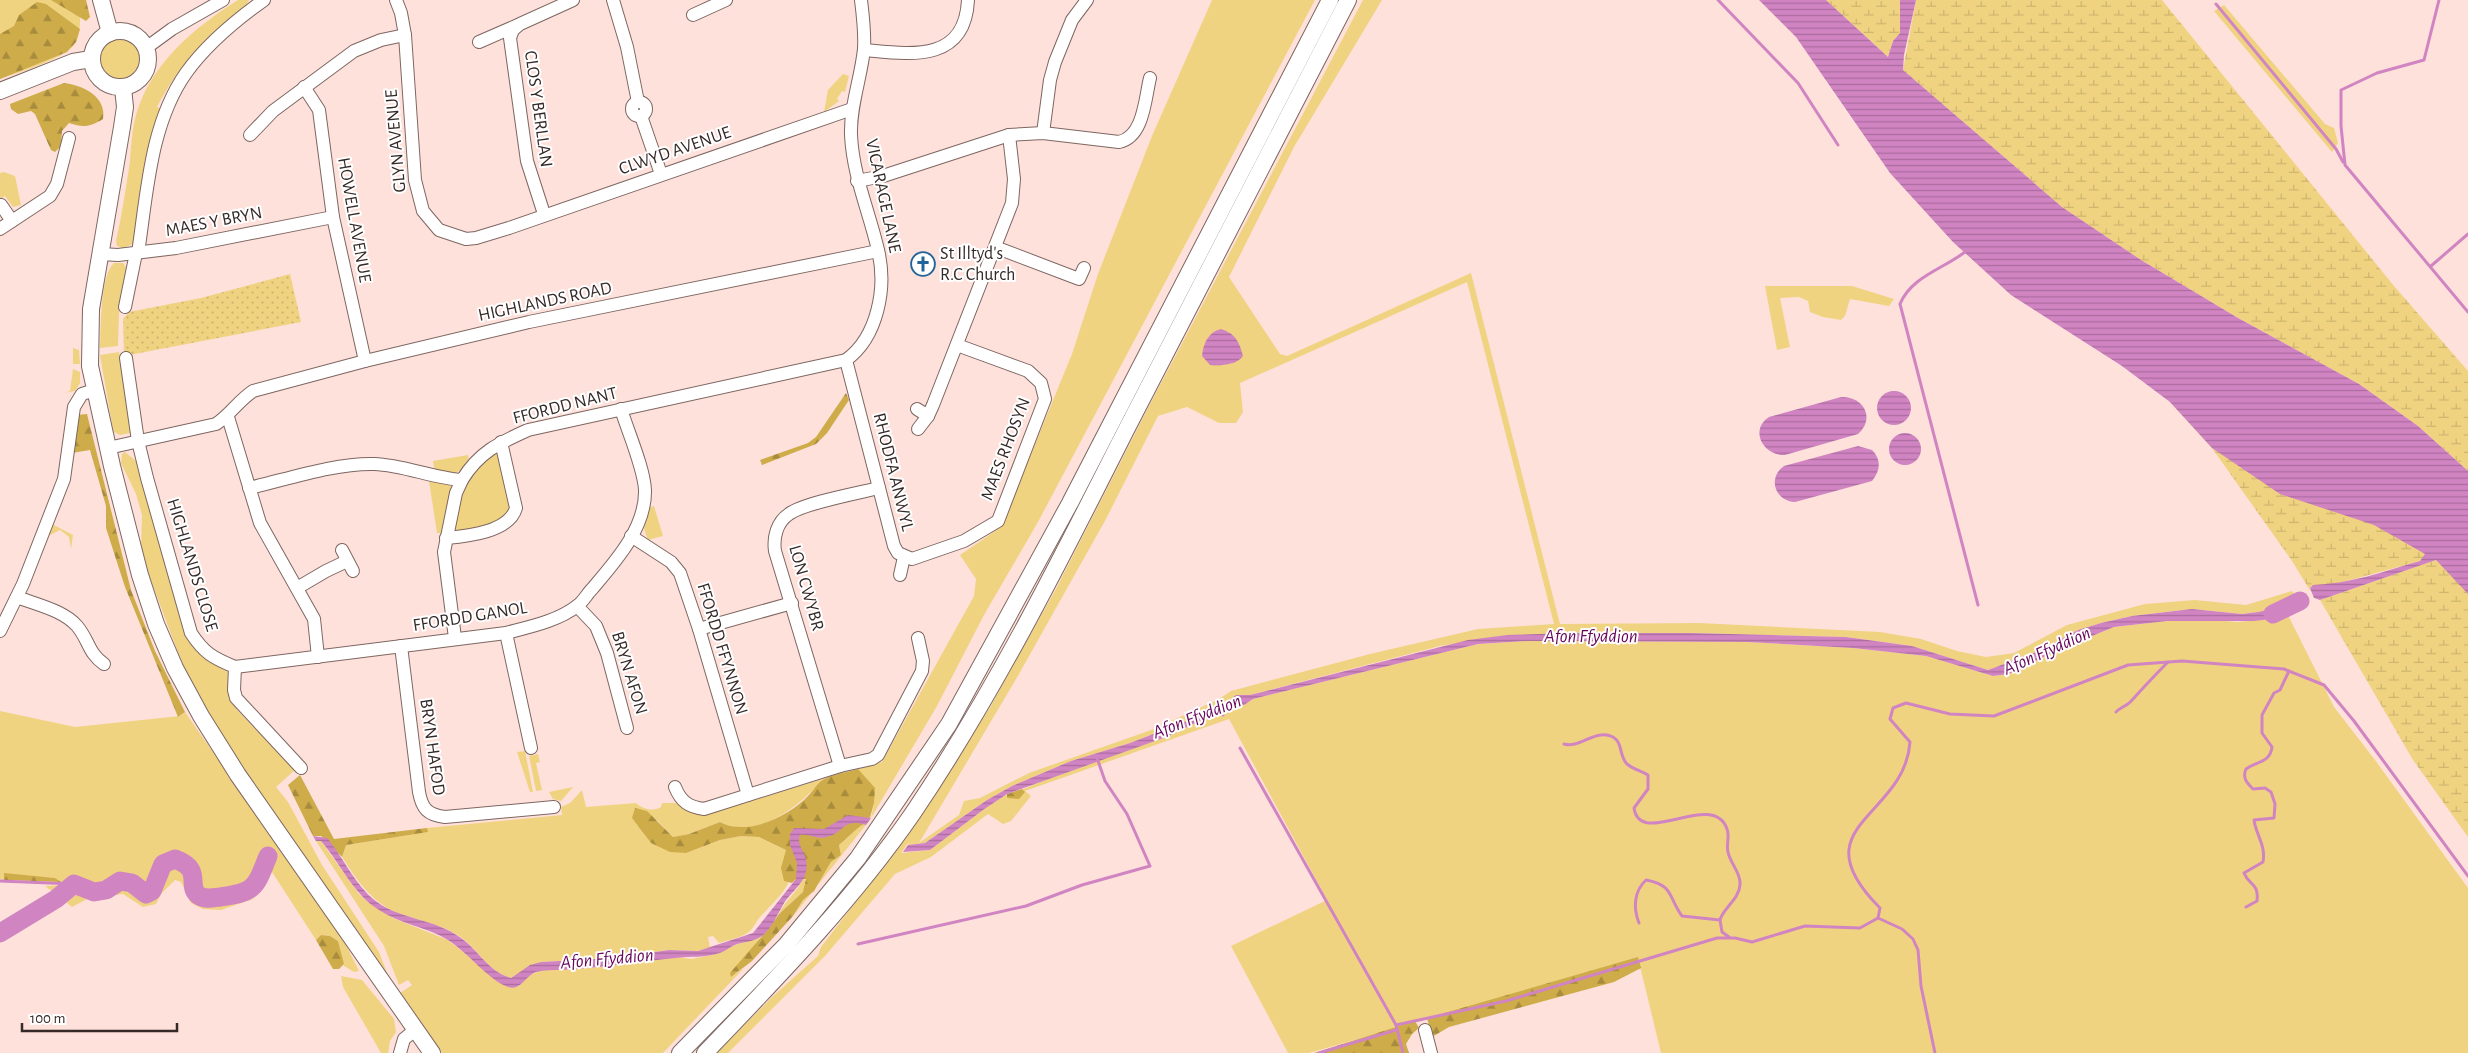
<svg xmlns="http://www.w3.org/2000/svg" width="2468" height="1053" font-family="'Alegreya Sans',sans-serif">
<defs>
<pattern id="forest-firs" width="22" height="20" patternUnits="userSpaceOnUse" patternTransform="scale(1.25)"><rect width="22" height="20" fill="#ceac49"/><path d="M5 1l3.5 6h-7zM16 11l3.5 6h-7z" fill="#a88c3d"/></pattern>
<pattern id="wetland-marsh" width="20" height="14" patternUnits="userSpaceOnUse" patternTransform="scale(1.25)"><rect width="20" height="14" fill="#f0d380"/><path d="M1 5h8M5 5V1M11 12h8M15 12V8" fill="none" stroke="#ceb56f"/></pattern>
<pattern id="garden-dots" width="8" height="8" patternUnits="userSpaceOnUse" patternTransform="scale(1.25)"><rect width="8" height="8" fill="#f0d380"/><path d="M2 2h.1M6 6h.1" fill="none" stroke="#ceb56f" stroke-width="1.8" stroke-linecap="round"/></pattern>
<pattern id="water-rules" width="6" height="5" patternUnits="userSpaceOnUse" patternTransform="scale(1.25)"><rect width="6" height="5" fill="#d184c2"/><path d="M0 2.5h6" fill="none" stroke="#aa6c9e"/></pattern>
</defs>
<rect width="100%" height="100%" fill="#fee1db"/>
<g fill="#f0d380" fill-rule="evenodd">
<path d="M0 0H79C80 13 82 30 76 42 66 59 19 72 0 79Z"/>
<path d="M238 0H249L246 6C205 38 182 60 157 107L162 109 133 244 123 248 117 246 116 241C122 215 126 187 130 161 131 146 132 130 136 115 151 63 194 28 238 0Z"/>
<path d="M1212 0H1315L1038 522 984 615 937 706 871 818 874 803 858 769 882 762 974 596 976 579 960 555 1001 527 1072 354 1098 274 1152 136Z"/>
<path d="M1363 0H1382L1294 147 1229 277 1280 354 1287 356 1471 273 1560 624 1699 623 1880 632 1921 639 1957 651 1986 657 2014 653 2067 625 2145 604 2195 600 2246 605 2292 591 2298 598 2281 607 2258 612 2242 614 2192 609 2132 616 2101 623 2078 630 2039 651 1988 670 1912 646 1846 637 1691 633 1507 635 1440 646 1250 695 1236 696 1226 703 1187 721 1130 743 1071 761 1012 786 987 800 925 843 908 845 909 842 901 853 930 850 983 810 1007 794 1006 796 1062 773 1169 736 1220 711 1244 705 1253 699 1478 644 1528 641 1747 642 1853 648 1926 656 1993 676 2009 674 2060 649 2114 627 2167 621 2207 619 2237 622 2271 619 2287 613 2334 707 2375 760 2468 888V1053H1661L1638 958 1309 1053H1288L1231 946 1327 900 1229 719 1025 791 1031 796 1011 821 1003 824 988 814 931 857 895 874 825 956 728 1053H717L772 997 818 956 821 947 909 833 989 709 1057 587 1149 406ZM1467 282 1554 624 1478 629 1370 654 1231 691 1219 699 1154 729 1029 773 980 798 964 801 959 815 919 843 1019 674 1106 519 1158 416 1187 407 1219 423H1236L1243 412 1240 383Z"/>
<path d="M2224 5 2325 124 2334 128 2338 143 2332 152 2214 11Z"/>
<circle cx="120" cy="58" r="21"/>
<path d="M843 74 849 76 845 92 842 91 837 99 839 101 824 112 828 90Z"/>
<path d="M4 172 15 176 21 205 13 207 5 196 0 199V173Z"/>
<path d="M114 263H123L128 271 119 313 118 346 100 348C101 330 100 275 114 263Z"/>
<path d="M1765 286H1852L1894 299 1889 306 1850 299 1845 316 1841 320 1823 317 1810 312 1808 301 1799 297 1780 298 1790 347 1777 350Z"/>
<path d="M73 348 79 350 80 364H73Z"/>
<path d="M119 352 132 429 130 433 120 435 114 432 112 424 100 355Z"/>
<path d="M73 369 80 372V383L75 391 64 393 70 391Z"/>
<path d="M125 452 136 461 190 641 206 660 228 672 232 701 237 710 295 770 276 787 288 802 322 865 379 952 392 986 303 861 203 707 183 666 147 570 141 548 142 515 136 494 121 463 122 454Z"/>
<path d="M495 453 499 454 512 505 502 520C489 524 467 535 455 529L459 500 471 474Z"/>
<path d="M468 455 469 461C456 476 454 475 435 473L433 461Z"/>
<path d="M429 481 449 484 453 489 443 533H437Z"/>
<path d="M654 506 663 536 648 540 644 529 647 508Z"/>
<path d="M52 524 73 535 71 549 69 537 60 530 48 536Z"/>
<path d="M0 711 75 727 180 716 185 712 342 937 359 971 354 972 344 966 338 941 330 936 321 935 316 940 272 872 253 899 221 910 203 909 191 903 181 882 175 880 161 894 156 904 143 907 123 894 89 898 72 907 60 897 72 889 95 895 105 893 122 885 146 895C162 890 160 869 175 861 192 867 188 877 192 892 200 900 206 901 217 900L220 902 236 899 255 890 272 864 267 853C261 863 259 877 251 886 239 900 213 895 198 892 189 875 202 865 175 856L163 863 151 890 147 892 132 881 115 880 95 889 61 882 55 878 4 874V880L0 879Z"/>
<path d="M525 751 533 792H530L517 752Z"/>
<path d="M538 754 540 762 536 763 542 790 536 791 529 756Z"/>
<path d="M823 779C801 805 756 842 720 822L689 834 673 837 657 820 633 818 651 843 686 853 720 840 741 836 759 837 786 850C799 882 783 892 763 914 757 919 754 928 749 932 741 938 728 940 719 943L713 936 708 937 710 948 698 951 669 950 614 958 541 962 511 978C489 972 479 951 462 938 443 924 418 921 398 913 371 902 357 880 342 857L345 845 427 832V828L562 815 561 807 570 803 582 790 586 807 636 803C643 809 652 812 661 807L662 803H676L693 813 715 812Z"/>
<path d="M573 787 561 801 553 799 549 792Z"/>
<path d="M869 821 793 916 803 900 814 891 831 862 841 855 839 845 859 827Z"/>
<path d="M316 841H321L359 894 368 902 393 918 448 940 492 975 519 986 528 976 542 970 602 967 678 957 692 959 720 953 735 945 761 936 731 977 744 968 663 1053H442L400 993 412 985 408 980 399 985 384 946Z"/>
<path d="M804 877 806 884 803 892 779 914C785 900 798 892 804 877Z"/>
<path d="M67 885 57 895 45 886Z"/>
<path d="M341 976 362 980 394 1019 396 1032 390 1041 388 1053H381L343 987Z"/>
</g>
<g fill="url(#forest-firs)">
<path d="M51 0H86L90 17 86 21Z"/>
<path d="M37 2 46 4 80 29 76 42 67 52 0 79V34L14 26 19 15Z"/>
<path d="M64 83C83 85 107 97 103 119 90 127 84 128 69 123L62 131 61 146 55 152 51 150 35 114 31 111 18 114 11 109 10 104Z"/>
<path d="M846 393 849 400 827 433 816 444 762 465 760 460 808 443 816 437Z"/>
<path d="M87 414 131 590 155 651 185 712 178 717 125 587 106 528V506L90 450 72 453 77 415Z"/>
<path d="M858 769 875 788 874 803 869 821 859 827 839 845 841 855 831 862 814 891 803 900 793 916 752 961 731 977 730 973 769 928 779 914 803 892 806 879H796L792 883 784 881 781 868 786 850 759 837 741 836 720 840 686 853 670 852 651 843 632 818 635 808 647 811 673 837 689 834 720 822C747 837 789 816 808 796 813 791 818 782 824 779 834 774 847 772 858 769Z"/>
<path d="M300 775 334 839 427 828 428 832 346 845 342 857 321 836H313L290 789 288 785Z"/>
<path d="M1022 789 1025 792 1019 799 1007 798V794Z"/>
<path d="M4 873 55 878 61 882 4 880Z"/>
<path d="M321 935 330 936 338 941 344 964 339 969H333L316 940Z"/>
<path d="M1638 957 1641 968 1614 982 1449 1027 1432 1037 1427 1018Z"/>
<path d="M1415 1021 1419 1028 1412 1034 1406 1044 1409 1053H1314Z"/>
</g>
<g fill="url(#wetland-marsh)">
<path d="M1826 0H1900V33L1893 41 1888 57Z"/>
<path d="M1916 0H2162L2394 286 2468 371V471L2418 426 2359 384 2238 318 2141 260 2062 207 1903 70Z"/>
<path d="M2170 402 2454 526 2420 561 2332 585H2313L2310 588 2311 592 2292 561 2212 448Z"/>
<path d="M2436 560 2468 570V837L2413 760 2320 600Z"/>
</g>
<path fill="url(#garden-dots)" d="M290 274 301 322 124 356 123 319 129 312 201 298Z"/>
<g fill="url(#water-rules)">
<path d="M1759 0H1826L1888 57 1893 41 1900 33V0H1916L1904 55 1903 70 2062 207 2141 260 2238 318 2359 384 2418 426 2468 471V594L2436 560 2320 600 2314 598 2310 588 2313 585C2350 584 2385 571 2420 561L2425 554 2374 525 2280 494 2212 448 2170 402 2122 366 2011 295 1953 242 1890 173 1796 37Z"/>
<path d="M1221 329C1236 334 1239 342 1243 356 1237 365 1220 366 1210 365L1202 356C1203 344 1208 332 1221 329Z"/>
<circle cx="1894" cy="408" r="17"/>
<path d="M1841 397C1863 396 1876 418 1858 434L1785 455C1763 456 1749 430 1769 417Z"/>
<circle cx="1905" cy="449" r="16"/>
<path d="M1858 446 1872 450C1882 460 1880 471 1872 481L1795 502C1775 501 1767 478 1784 466Z"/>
<path d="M2294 600 2297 607 2271 619 2254 621H2167L2114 627 2060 649 2009 674 1993 676 1926 656 1853 648 1747 642 1528 641 1478 644 1253 699 1244 705 1220 711 1169 736 1007 794 983 810 930 850 903 852 908 845 925 843 987 800 1012 786 1071 761 1130 743 1187 721 1226 703 1236 695H1250L1468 640 1507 635 1570 633H1691L1846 637 1912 646 1988 670 2039 651 2078 630 2101 623 2132 616 2192 609 2242 614 2258 612 2281 607Z"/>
<path d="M848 815 871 818 866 825C842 818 846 832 827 837 817 840 809 833 800 835 796 845 805 851 806 860 810 882 792 889 783 905 777 915 772 928 762 936 755 941 745 942 737 944 731 946 726 951 720 953 705 958 690 956 675 958 637 962 600 968 562 970 553 970 544 970 536 972 525 976 521 991 508 987 490 981 466 951 448 940 427 927 400 924 379 910 353 894 341 864 321 841H316L313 836 327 838C344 858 355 886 377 902 402 920 436 919 461 938 479 951 489 972 511 978L530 965 541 962 614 958 669 950 698 951 753 933 796 879 797 863 790 845V834L794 828 824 829Z"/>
</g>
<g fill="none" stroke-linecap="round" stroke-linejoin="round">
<g stroke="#d184c2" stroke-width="3">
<path d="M1718 0 1798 83 1838 145"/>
<path d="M2439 0 2424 60 2377 73 2341 90V126L2345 165 2468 312"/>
<path d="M2216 4 2336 149 2343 162"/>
<path d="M1965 252C1943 269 1911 277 1900 304L1978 605"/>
<path d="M2431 266 2468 234"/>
<path d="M2116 712C2121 707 2129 705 2132 700 2144 687 2155 675 2168 662"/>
<path d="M1223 715 1225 707"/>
<path d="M1564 744C1580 749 1595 728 1613 737 1623 743 1619 756 1627 764 1633 769 1641 771 1648 775V789L1634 808C1640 849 1713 789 1727 829 1730 836 1726 845 1728 852 1730 863 1741 873 1740 884 1740 899 1723 908 1720 920"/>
<path d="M1240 748 1396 1025 1403 1053"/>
<path d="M0 881 74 884"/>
<path d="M2246 907 2257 901C2259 882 2249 886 2244 873L2263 862C2266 845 2256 835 2254 820L2274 818 2275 804 2271 792 2265 788 2253 789C2247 783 2242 778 2246 769 2257 761 2270 763 2272 747L2262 733V715L2274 693 2280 690 2289 671"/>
<path d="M1878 918 1902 929 1913 939 1918 950 1921 986 1935 1053"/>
<path d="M1639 923C1633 908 1634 891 1646 880 1674 885 1668 897 1682 916L1720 920 1722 932 1729 937"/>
<path d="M858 944 1026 906 1082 885 1150 866 1127 814 1105 781 1097 758"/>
<path d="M1396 1025 1506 1001 1717 938H1735L1752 942 1805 926 1860 928 1878 918 1880 908C1797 825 1905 818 1910 742L1890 719 1893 708 1906 703 1950 714 1994 716 2128 665 2182 661 2284 669 2324 685 2354 721 2468 876"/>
<path d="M1319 1053 1396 1030"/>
</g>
<g stroke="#d184c2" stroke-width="19">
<path d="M2273 614 2300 601"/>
<path d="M0 933 56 899 74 884 94 892 106 890 120 881 132 883 146 894 152 891 163 864 175 859C204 870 186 885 198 895 205 900 212 898 220 897 255 892 255 889 268 856"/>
</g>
<g stroke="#7e6661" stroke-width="14">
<g id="minor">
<path d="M396 0 401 13 405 35 415 180 423 211 439 230 466 239 476 238 509 228 852 109"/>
<path d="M613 0 627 47 638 102"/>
<path d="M693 15 726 0"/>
<path d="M479 42 518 25"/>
<path d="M146 48 172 29 223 0"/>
<path d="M864 50C908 54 965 64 968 0"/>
<path d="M304 87 319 110 333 217 365 361"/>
<circle cx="639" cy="109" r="7"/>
<path d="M641 116 661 174"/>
<path d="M1043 133 1050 80 1055 62 1072 20 1087 0"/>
<path d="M250 135 273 111 354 51 381 40 405 35"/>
<path d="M857 181 883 176 1009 135 1043 133 1119 142C1144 137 1145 98 1150 78"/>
<path d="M1 205 12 221"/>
<path d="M544 214 527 161 510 38 513 30 520 24 573 0"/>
<path d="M0 229 50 196 57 184 69 138"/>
<path d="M995 247 1079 279 1084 268"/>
<path d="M138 253C147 194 150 124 186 73 206 45 236 20 264 0"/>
<path d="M101 254 118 255 176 248 333 217"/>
<path d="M125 307 136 253"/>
<path d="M126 358 138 441 147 478 191 633C204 653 213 658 235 667L234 690 236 698 301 768"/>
<path d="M846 360 894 546 898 553 912 559 964 541 998 521 1045 399 1041 383 1028 371 957 345"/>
<path d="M917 409 928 416 933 405 1012 203 1014 179 1009 135"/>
<path d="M228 417 260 523 314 619 318 657"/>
<path d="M918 429 928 416"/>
<path d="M108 448 216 424C230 415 238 401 253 391L365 361 529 322 878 251"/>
<path d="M249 488C288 479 335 463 374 464 404 465 432 478 462 480 479 452 499 443 528 430L846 360C878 337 887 287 878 250 869 211 853 176 851 135 850 106 861 78 864 49 865 33 863 16 861 0"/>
<path d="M631 536 671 562 680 573 699 629 748 795"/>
<path d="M446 538C468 536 509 532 516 508L501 442"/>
<path d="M342 550 353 571"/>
<path d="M900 575 904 557"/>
<path d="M297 588 326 571 347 561"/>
<path d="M17 597C37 605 63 610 77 626 89 640 88 653 104 664"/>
<path d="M577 606 596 626 607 653 627 728"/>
<path d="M699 629 792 603"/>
<path d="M0 631 23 584 64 479 74 407 82 394 95 390"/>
<path d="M506 633 531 748"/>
<path d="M455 638 444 552 456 493 462 480"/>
<path d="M401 646 419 792C422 809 428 815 445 817L554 807"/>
<path d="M235 667 506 633C529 627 558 621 577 606 583 602 587 594 592 589 615 562 646 528 645 490 644 468 628 432 621 409"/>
<path d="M840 766 775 551C773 537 777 522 789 514 804 503 858 493 879 488"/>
<path d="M675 787C681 802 689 807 704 809L840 766 872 759 878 755 922 671 923 661 918 638"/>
<path d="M1425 1030 1431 1053"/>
<path d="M400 1053 404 1039 415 1030"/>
</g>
</g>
<g stroke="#7e6661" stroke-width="18">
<g id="major">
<path d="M101 0 110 33"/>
<circle cx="120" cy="59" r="28"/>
<path d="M123 88 125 107 122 127 91 309 90 366 112 466 140 575 156 624 175 668 201 716 238 775 432 1053"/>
<path d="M0 91 73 62 91 59"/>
<path d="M680 1053 786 945 858 858 949 724 1070 503 1330 0"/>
<path d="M705 1053C778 977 853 900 913 813 994 693 1060 561 1125 432 1199 288 1273 144 1348 0"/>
</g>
</g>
<use href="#minor" stroke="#fff" stroke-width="12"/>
<use href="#major" stroke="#fff" stroke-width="16"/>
</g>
<defs>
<g id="church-ring" transform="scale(1.25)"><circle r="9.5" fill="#fff" stroke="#216499" stroke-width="1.5"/><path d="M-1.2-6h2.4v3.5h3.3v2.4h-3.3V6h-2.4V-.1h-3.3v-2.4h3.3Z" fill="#216499"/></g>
</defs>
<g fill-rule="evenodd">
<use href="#church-ring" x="923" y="264"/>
</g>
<g text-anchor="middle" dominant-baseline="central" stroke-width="4" stroke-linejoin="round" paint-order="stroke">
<g font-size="18" fill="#352a28" stroke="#fff">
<text transform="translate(538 109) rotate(82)">CLOS Y BERLLAN</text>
<text transform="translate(396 141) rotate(-95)">GLYN AVENUE</text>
<text transform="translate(675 151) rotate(-19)">CLWYD AVENUE</text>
<text transform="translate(883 196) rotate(78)">VICARAGE LANE</text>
<text transform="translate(354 220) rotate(80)">HOWELL AVENUE</text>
<text transform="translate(214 222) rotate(-11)">MAES Y BRYN</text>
<text transform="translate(545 302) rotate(-12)">HIGHLANDS ROAD</text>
<text transform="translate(565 406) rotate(-14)">FFORDD NANT</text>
<text transform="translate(1006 449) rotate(-69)">MAES RHOSYN</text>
<text transform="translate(893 472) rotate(76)">RHODFA ANWYL</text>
<text transform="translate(192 565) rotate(73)">HIGHLANDS CLOSE</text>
<text transform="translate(806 588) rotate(74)">LON CWYBR</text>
<text transform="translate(470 617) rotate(-9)">FFORDD GANOL</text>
<text transform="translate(722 649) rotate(73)">FFORDD FFYNNON</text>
<text transform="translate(629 673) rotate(73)">BRYN AFON</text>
<text transform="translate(432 747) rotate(82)">BRYN HAFOD</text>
</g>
<g font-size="18" fill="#352a28" stroke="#fff" text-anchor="start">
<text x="940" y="254">St Illtyd's<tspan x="940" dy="21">R.C Church</tspan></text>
</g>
<g font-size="19" font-style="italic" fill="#67065c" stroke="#fff">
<text x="1591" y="636">Afon Ffyddion</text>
<text transform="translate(2047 651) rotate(-24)">Afon Ffyddion</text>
<text transform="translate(1197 717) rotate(-21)">Afon Ffyddion</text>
<text transform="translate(607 959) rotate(-5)">Afon Ffyddion</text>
</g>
</g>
<path d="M22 1023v8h155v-8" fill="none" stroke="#352a28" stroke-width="2.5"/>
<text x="30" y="1023" font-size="15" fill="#352a28" stroke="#ffffff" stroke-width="4" paint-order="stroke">100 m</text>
</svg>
